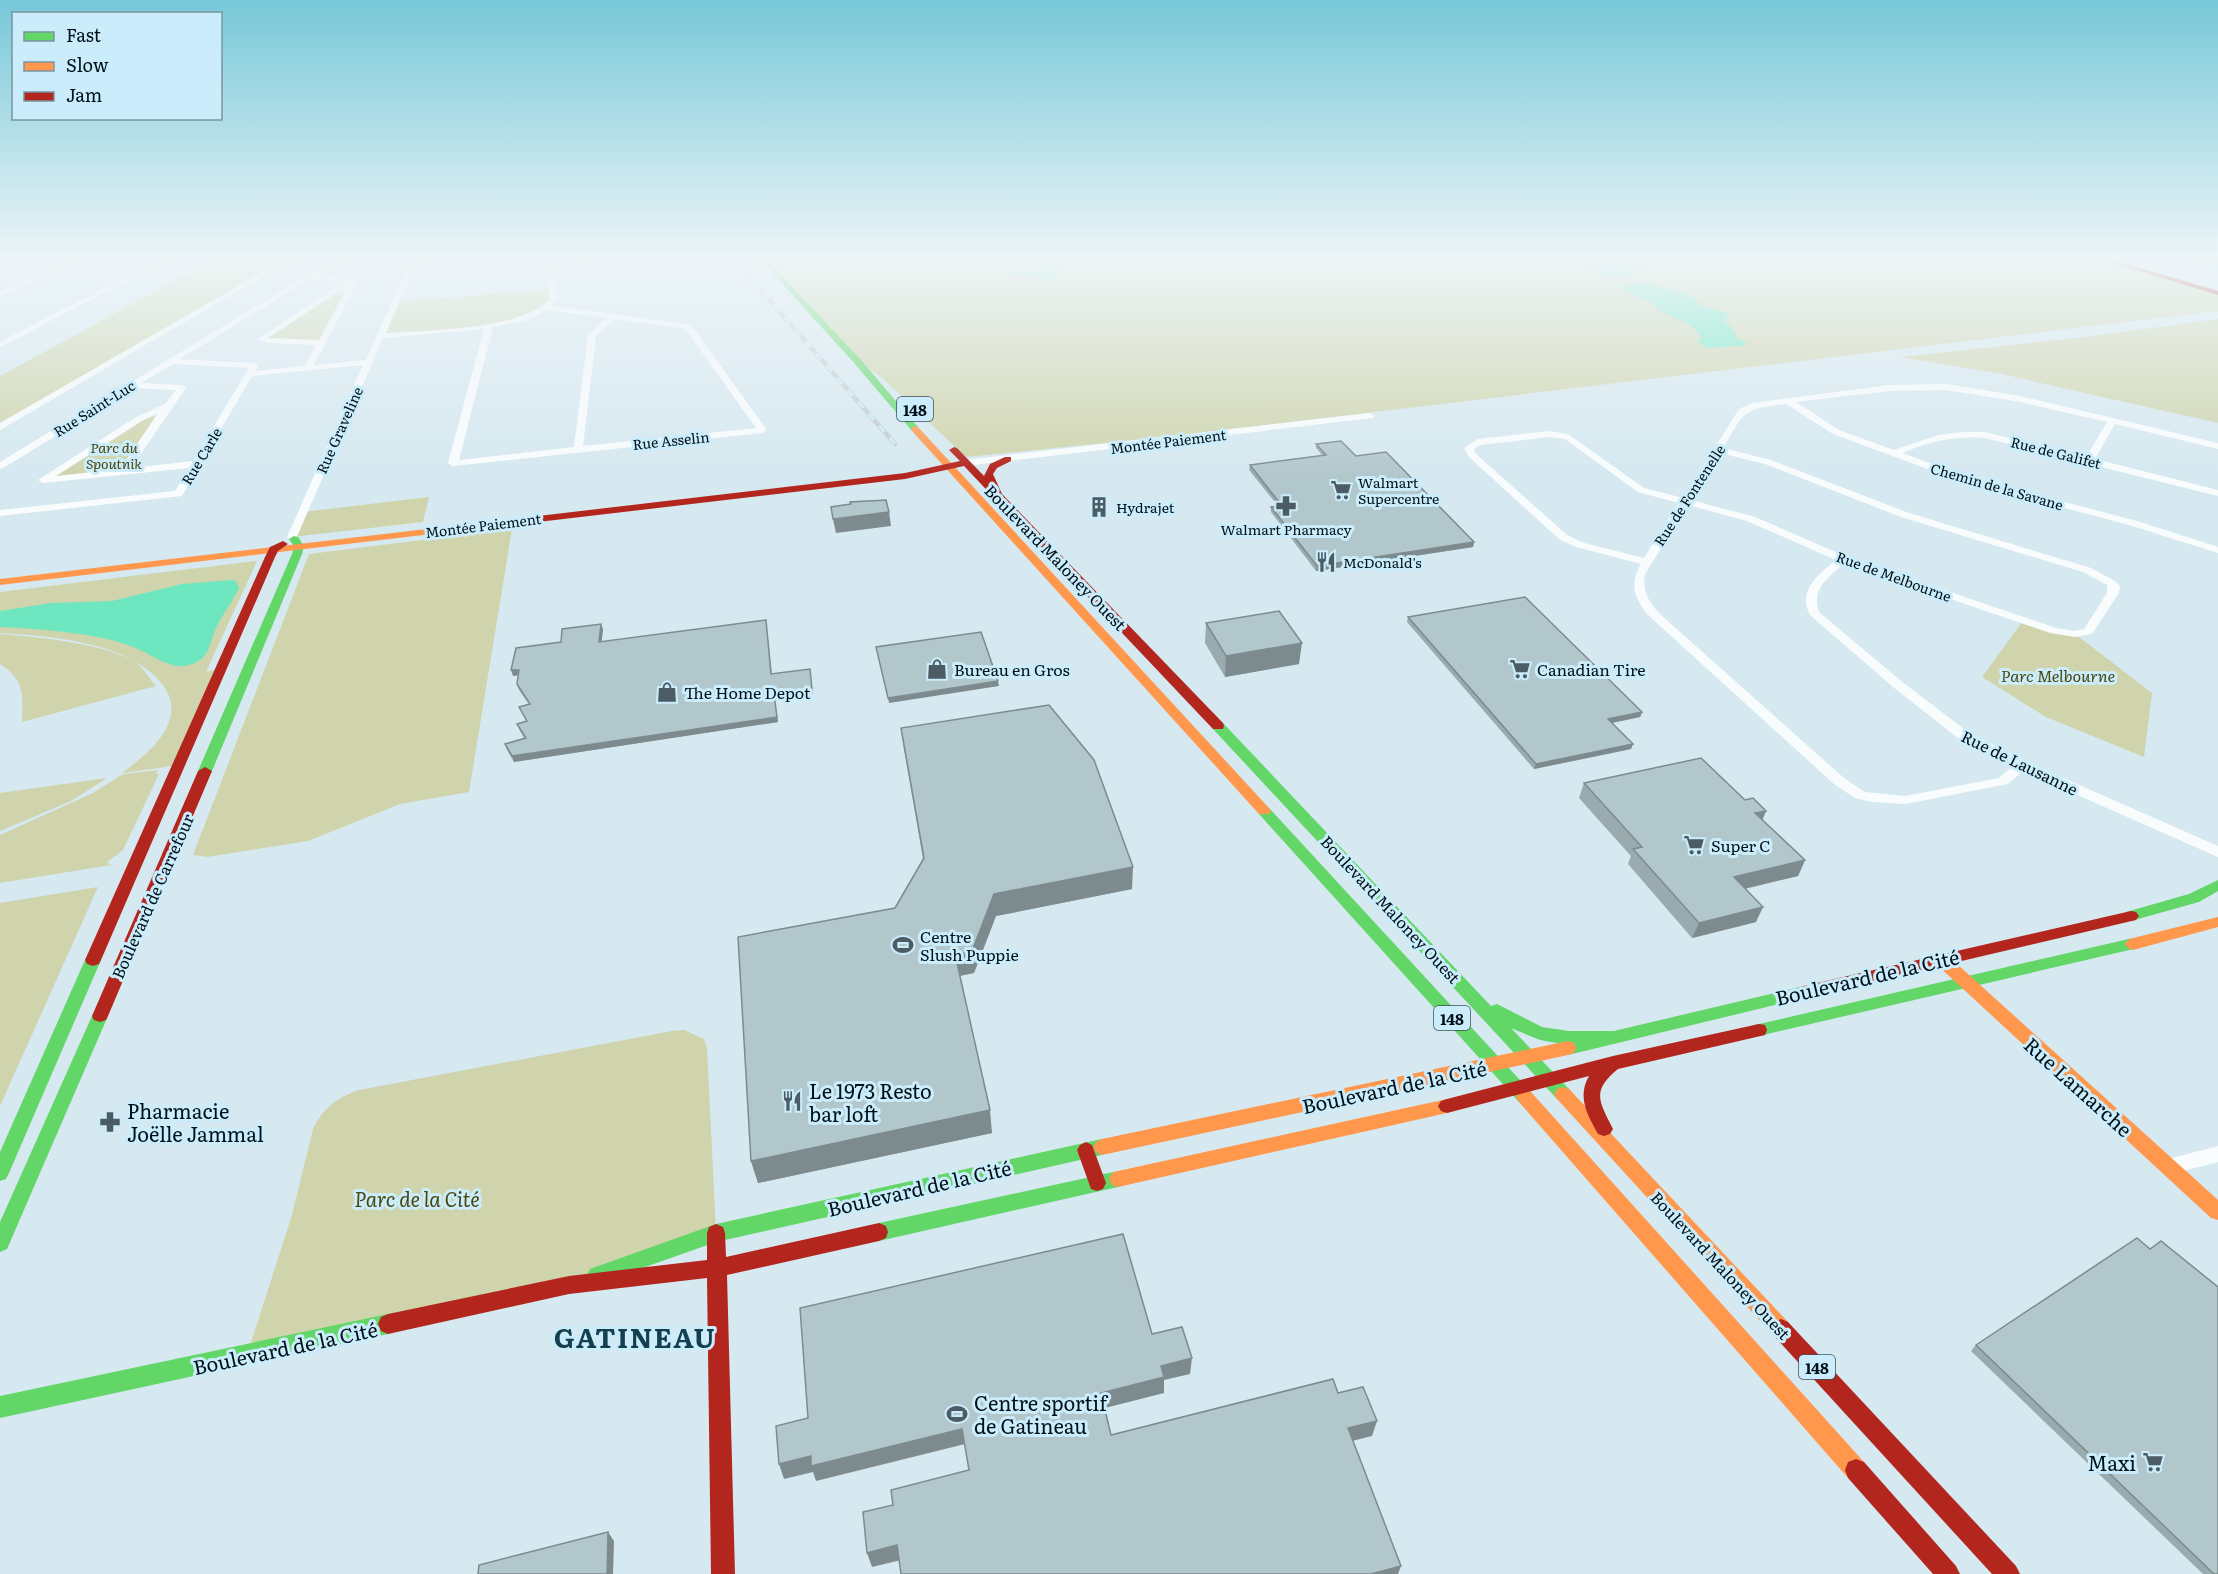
<svg xmlns="http://www.w3.org/2000/svg" width="2218" height="1574" font-family="Literata,serif">
<rect width="100%" height="100%" fill="#d6e8f0"/>
<g fill="#cfd4ac">
<path d="M219 257H292L0 427V376Z"/>
<path d="M761 257H2097L2218 293V311L1191 434 966 457 881 377 858 362Z"/>
<path d="M552 289 551 304 499 325 380 336 395 302Z"/>
<path d="M334 294 347 295 322 343 268 341 262 337Z"/>
<path d="M2218 319V423L1997 373 1900 357 2093 336Z"/>
<path d="M156 416 123 472 43 480 139 419Z"/>
<path d="M429 497 423 522 292 537 303 512Z"/>
<path d="M512 529 469 792 400 804 308 841 207 857 193 855 309 554Z"/>
<path d="M257 561 206 672 223 668 180 765 122 773C148 754 187 722 165 688 134 642 51 636 0 633V592Z"/>
<path d="M2023 621 2075 634 2152 693 2144 757 2046 717 1982 677Z"/>
<path d="M0 634C39 637 99 643 134 661 142 666 149 678 156 686L22 722C23 695 25 680 0 664Z"/>
<path d="M158 770 156 774H159L123 850 107 862 111 865 0 883V835L93 793 123 774Z"/>
<path d="M107 778 71 801 0 831V793Z"/>
<path d="M98 887 0 1106V903Z"/>
<path d="M684 1030 704 1039 707 1048 716 1233 569 1285 247 1355 292 1215 313 1129C323 1108 338 1097 359 1090L672 1031Z"/>
</g>
<g fill="#6ee6c0">
<path d="M1049 257H1106V258L1101 261 1077 260 1055 267 1056 277 1047 281 1052 284 1045 283 1042 277 1000 272H1040L1043 269 1039 263 1057 260Z"/>
<path d="M1579 257H1632L1644 266 1632 269 1630 274 1605 276Z"/>
<path d="M2160 257H2218V270Z"/>
<path d="M1648 283 1692 296 1702 306 1727 313 1728 316 1725 321 1737 334 1734 336 1747 343 1743 346 1707 348 1697 341 1702 337 1689 324 1660 311 1651 302 1638 298 1619 286Z"/>
<path d="M232 580 236 581 239 589C232 602 222 615 216 628 211 639 210 653 200 660 177 675 160 659 140 650 106 633 39 629 0 627V611L51 603 112 601 182 584Z"/>
</g>
<g fill="none" stroke-linecap="round" stroke-linejoin="round">
<g fill="#f9fcfd" fill-rule="evenodd">
<path d="M75 257H84L0 297V292Z"/>
<path d="M165 257H174L0 347V342Z"/>
<path d="M288 257H296L0 430V423Z"/>
<path d="M337 257H345L316 275 353 277 359 280 314 365 366 360 412 257H419L386 333C428 330 519 330 549 300V286L541 257H547L549 263 606 257 603 259 551 267 557 297 552 306 687 324 695 330 767 430 762 433 453 466 448 463 484 329 383 338 296 539 292 540 287 537 363 365 252 376 182 496 0 516V510L175 491 189 468 43 483 38 480 136 417 165 404 176 390 134 388 3 468 0 469V462ZM310 279 344 282 258 339 268 343 316 345 305 366 255 371 258 366 254 363 180 359ZM349 285 319 340 268 338ZM548 310 607 318 588 335 574 447 459 460 493 327 528 320ZM615 319 682 328 689 334 756 428 583 446 596 336ZM173 364 249 368 193 461 131 468 186 388 182 385 141 383ZM158 413 120 469 56 476 142 421Z"/>
<path d="M1946 384 2020 396 2218 443V449L2115 424 2095 459 2218 490V496L1985 438C1956 436 1929 441 1903 453L1958 474 2137 521 2218 547V553L2129 525 1952 478 1833 434 1786 404C1741 409 1746 411 1723 448L1771 460 1909 513 2091 568 2115 581 2120 586 2119 593 2092 634 2075 637 2050 633 1845 563C1829 577 1811 588 1819 612L1901 681 1968 732 2027 762 2218 846V857L2023 771 2008 784 1905 804 1871 802 1855 798 1834 784 1648 615C1634 598 1629 583 1641 564L1576 547 1559 539 1469 457 1464 448 1478 439 1549 431 1568 434 1644 488 1683 498 1739 409 1752 403 1889 385ZM1946 390 2020 402 2107 422 2086 457 1985 432H1961L1938 435 1894 450 1839 430 1796 402 1889 391ZM1549 437 1565 439 1638 492 1679 503 1644 558 1584 543 1567 535 1476 454 1474 449 1480 445ZM1720 453 1765 464 1901 517 2083 572 2107 585V593L2084 629 2075 631 2056 628 1847 557 1755 517 1691 500ZM1688 505 1747 521 1836 560C1818 575 1797 591 1810 615L1893 687 1958 738 2013 766 1999 778 1905 796 1865 792 1844 778 1661 615C1649 602 1642 592 1645 574Z"/>
<path d="M1370 413 1374 416 1373 418 965 466 960 463 965 460Z"/>
<path d="M2218 1146V1162L2168 1175 2162 1173 2159 1167 2162 1161 2168 1159Z"/>
</g>
<g fill="#63d668" fill-rule="evenodd">
<path d="M758 257H764L861 360 918 427V431H912L855 364Z"/>
<path d="M294 536 298 537 304 546 302 554 212 771 210 774H200L198 771 292 554 294 546 289 539Z"/>
<path d="M1218 722 1223 723 1491 1006 1497 1004 1542 1027 1569 1031H1614L1804 986 1810 988 1812 992 1810 996 1804 998 1568 1055 1562 1053 1560 1048 1562 1044 1540 1040 1511 1028 1569 1089 1572 1094 1569 1099 1563 1101 1557 1099 1213 729 1212 726 1213 723Z"/>
<path d="M1264 806 1269 808 1531 1092 1534 1097 1531 1102 1525 1104 1519 1102 1259 814 1257 811Z"/>
<path d="M2218 880V891L2199 902 2131 921 2126 920 2123 916 2126 912 2189 894Z"/>
<path d="M2133 938 2138 940 2141 944 2138 948 1759 1036 1753 1035 1751 1030 1753 1025 1759 1024Z"/>
<path d="M93 954 99 956 101 960 9 1173 6 1179 0 1181V1152L85 960 87 956Z"/>
<path d="M100 1010 106 1012 108 1016 7 1249 0 1252V1222L92 1016 94 1012Z"/>
<path d="M1102 1139 1108 1142 1111 1147 1108 1152 1102 1155 716 1242 597 1284 590 1281 587 1275 590 1269 716 1224Z"/>
<path d="M1118 1171 1124 1173 1127 1179 1124 1185 1118 1187 879 1241 872 1238 870 1232 872 1226 879 1223Z"/>
<path d="M388 1314 395 1317 398 1324 395 1331 388 1334 0 1418V1396Z"/>
</g>
<g fill="#ff974d" fill-rule="evenodd">
<path d="M912 427H918L1269 808 1271 811 1269 814H1259L912 431Z"/>
<path d="M521 518 525 519V523L0 585V579Z"/>
<path d="M2218 917V927L2133 950 2128 948 2125 944 2128 940 2133 938Z"/>
<path d="M1941 953 1947 955 2218 1200V1220L2211 1218 1935 963 1933 959 1935 955Z"/>
<path d="M1568 1041 1574 1043 1576 1048 1574 1053 1568 1055 1102 1155 1096 1152 1093 1147 1096 1142 1102 1139Z"/>
<path d="M1563 1087 1569 1089 1788 1322 1791 1329 1788 1336 1781 1339 1774 1336 1557 1099 1554 1094 1557 1089Z"/>
<path d="M1525 1090 1531 1092 1864 1462 1867 1470 1864 1478 1856 1481 1848 1478 1519 1102 1516 1097 1519 1092Z"/>
<path d="M1447 1099 1453 1101 1456 1106 1453 1111 1447 1113 1118 1187 1112 1185 1109 1179 1112 1173 1118 1171Z"/>
</g>
<g fill="#b3261e" fill-rule="evenodd">
<path d="M2093 257H2103L2218 291V295Z"/>
<path d="M954 447 957 448 984 476 990 464 1005 457H1011V461L997 468 993 474 1002 494 1223 723 1224 726 1223 729H1213L964 466 905 479 521 524 516 521 521 518 905 473 960 461 949 450Z"/>
<path d="M283 541 288 544 278 551 275 557 101 960 99 964 93 966 87 964 85 960 265 557 270 547Z"/>
<path d="M205 767 212 771 108 1016 106 1020 100 1022 94 1020 92 1016 198 771Z"/>
<path d="M2131 911 2136 912 2139 916 2136 920 1804 998 1798 996 1796 992 1798 988 1804 986Z"/>
<path d="M1759 1024 1765 1025 1767 1030 1765 1035 1618 1069C1591 1091 1599 1101 1613 1129L1610 1134 1604 1136 1598 1134C1587 1114 1577 1097 1589 1076L1447 1113 1441 1111 1438 1106 1441 1101 1447 1099 1613 1056Z"/>
<path d="M1086 1142 1092 1145 1106 1183 1103 1189 1097 1191 1091 1189 1077 1150 1080 1145Z"/>
<path d="M879 1223 886 1226 888 1232 886 1238 879 1241 727 1275 735 1574H711L707 1278 569 1294 388 1334 381 1331 378 1324 381 1317 388 1314 569 1276 707 1260V1233L709 1227 716 1224 723 1227 725 1233 726 1257Z"/>
<path d="M1781 1319 1788 1322 2016 1566 2020 1574H1992L1774 1336 1771 1329 1774 1322Z"/>
<path d="M1856 1459 1864 1462 1956 1566 1960 1574H1933L1848 1478 1845 1470 1848 1462Z"/>
</g>
<g stroke="#c3c9cb" stroke-width="4.5">
<path id="rail" d="M732 257 895 444"/>
</g>
<use href="#rail" stroke="#cbedfb" stroke-width="3" stroke-dasharray="8" stroke-linecap="butt"/>
</g>
<g fill="#99abaf">
<path d="M1316 444 1356 456 1474 542 1473 547 1316 571 1271 512V507L1278 506 1249 470 1250 465 1322 455 1316 448Z"/>
<path d="M1408 617 1642 712 1640 717 1612 723 1633 744 1631 749 1534 769 1407 622Z"/>
<path d="M766 620 772 674 813 694 775 700 778 722 514 762 507 750 505 744 524 738 519 729 517 724 526 721 519 707 529 704 519 690 517 684 518 675 513 676 603 629 601 642Z"/>
<path d="M1206 623 1299 664 1225 677 1205 643Z"/>
<path d="M901 728 1132 889 996 916 974 973 960 976 992 1133 758 1183 751 1161 923 859 904 749Z"/>
<path d="M1584 783 1745 800 1766 811 1762 820 1805 860 1798 876 1745 888 1756 922 1692 938 1628 864 1631 856 1579 798Z"/>
<path d="M1976 1345 2218 1574H2203L1971 1351Z"/>
</g>
<g fill="#7d8b8f">
<path d="M889 512 891 526 836 533 833 519Z"/>
<path d="M1474 542 1473 547 1316 571 1317 566Z"/>
<path d="M601 624 603 629 601 648 599 642Z"/>
<path d="M1302 643 1299 664 1225 677 1226 656Z"/>
<path d="M810 669 813 694 775 700 778 722 514 762 512 756Z"/>
<path d="M511 670H519L521 675 513 676Z"/>
<path d="M998 681 999 686 889 703 888 698Z"/>
<path d="M1642 712 1640 717 1606 724 1608 719Z"/>
<path d="M1633 744 1631 749 1534 769 1536 764Z"/>
<path d="M1766 811 1760 826 1755 813Z"/>
<path d="M1805 860 1798 876 1728 893 1734 877Z"/>
<path d="M1133 867 1132 889 996 916 974 973 958 976 955 954 994 894Z"/>
<path d="M1763 907 1756 922 1692 938 1699 923Z"/>
<path d="M990 1110 992 1133 758 1183 751 1161Z"/>
<path d="M1192 1358 1190 1374 1164 1380V1393L1101 1409V1393L1161 1366Z"/>
<path d="M1377 1421 1372 1436 1344 1443 1348 1428Z"/>
<path d="M962 1429 965 1444 816 1481 813 1472 784 1479 779 1464 811 1456Z"/>
<path d="M608 1532 614 1541 613 1574H607Z"/>
<path d="M897 1545 901 1560 872 1567 867 1553Z"/>
<path d="M1401 1566 1398 1574H1371Z"/>
</g>
<g fill="#b2c7cc" stroke="#7d8b8f" stroke-width="1.5">
<path d="M1341 441 1356 456 1386 452 1474 542 1317 566 1271 507 1282 506 1250 465 1326 455 1316 444Z"/>
<path d="M886 500 889 512 833 519 831 507 851 504 850 502Z"/>
<path d="M1525 597 1642 712 1608 719 1633 744 1536 764 1408 617Z"/>
<path d="M1279 611 1302 643 1226 656 1206 623Z"/>
<path d="M766 620 771 674 810 669 812 689 774 694 777 717 512 756 505 744 526 738 517 724 527 721 519 707 530 704 517 684 519 670H511L516 648 561 642 562 629 601 624 599 642Z"/>
<path d="M981 632 998 681 888 698 876 647Z"/>
<path d="M1049 705 1094 760 1133 867 994 894 972 951 955 954 990 1110 751 1161 738 937 895 908 924 858 901 728Z"/>
<path d="M1701 758 1745 800 1753 798 1766 811 1755 813 1805 860 1734 877 1763 907 1699 923 1633 849 1642 847 1584 783Z"/>
<path d="M1123 1234 1152 1334 1182 1327 1192 1358 1161 1366 1164 1377 1101 1393 1111 1435 1333 1379 1338 1393 1363 1387 1377 1421 1348 1428 1401 1566 1371 1574H901L897 1545 867 1553 863 1512 893 1505 891 1490 969 1470 962 1429 811 1466V1456L779 1464 776 1426 808 1418 800 1308Z"/>
<path d="M2137 1238 2150 1249 2161 1241 2218 1287V1574H2214L1976 1345Z"/>
<path d="M608 1532 607 1574H478L479 1565Z"/>
</g>
<linearGradient id="sky" x2="0" y2="1"><stop stop-color="#77c8d8"/><stop offset="0.54" stop-color="#edf5f8"/><stop offset="1" stop-color="#edf5f8" stop-opacity="0"/></linearGradient>
<rect width="2218" height="477" fill="url(#sky)"/>
<defs>
<g id="supermarket-bare" transform="scale(1.62)"><path d="M-6-5.5h2.5l.6 2H6L4.5 2H-2.5L-4.4-4H-6ZM-1.5 3.2a1.3 1.3 0 1 0 .1 0ZM3 3.2a1.3 1.3 0 1 0 .1 0Z" fill="#4b5c64" stroke="#cbedfb" stroke-width="2.5" paint-order="stroke"/></g>
<g id="pharmacy-bare" transform="scale(1.62)"><path d="M-2-6h4v4h4v4h-4v4h-4v-4h-4v-4h4Z" fill="#4b5c64" stroke="#cbedfb" stroke-width="2.5" paint-order="stroke"/></g>
<g id="building-bare" transform="scale(1.62)"><path d="M-4-6H4V6H1V3H-1V6H-4ZM-2.5-4.3h1.7v1.8h-1.7ZM.8-4.3h1.7v1.8H.8ZM-2.5-1h1.7V.8h-1.7ZM.8-1h1.7V.8H.8Z" fill="#4b5c64" stroke="#cbedfb" stroke-width="2.5" paint-order="stroke"/></g>
<g id="restaurant-bare" transform="scale(1.62)"><path d="M-5-6h1v4h1v-4h1v4h1v-4h1v5L-1.5 .5V6h-2V.5L-5-1ZM5-6V6H3V1.5H1.5Q1.5-4 5-6Z" fill="#4b5c64" stroke="#cbedfb" stroke-width="2.5" paint-order="stroke"/></g>
<g id="shop-bare" transform="scale(1.62)"><path d="M-5-2.5h2.3a2.7 3.5 0 0 1 5.4 0H5L5.5 6h-11ZM-1.5-2.5h3a1.5 2.3 0 0 0-3 0Z" fill="#4b5c64" stroke="#cbedfb" stroke-width="2.5" paint-order="stroke"/></g>
<g id="stadium-bare" transform="scale(1.62)"><path d="M0-5a6.5 5 0 1 0 0 10a6.5 5 0 1 0 0-10ZM-3.5-1.8h7v3.6h-7Z" fill="#4b5c64" stroke="#cbedfb" stroke-width="2.5" paint-order="stroke"/></g>
</defs>
<g fill-rule="evenodd">
<use href="#supermarket-bare" x="1341" y="490"/>
<use href="#pharmacy-bare" x="1286" y="506"/>
<use href="#building-bare" x="1099" y="507"/>
<use href="#restaurant-bare" x="1326" y="562"/>
<use href="#shop-bare" x="937" y="669"/>
<use href="#supermarket-bare" x="1520" y="669"/>
<use href="#shop-bare" x="667" y="692"/>
<use href="#supermarket-bare" x="1694" y="845"/>
<use href="#stadium-bare" x="903" y="945"/>
<use href="#restaurant-bare" x="792" y="1101"/>
<use href="#pharmacy-bare" x="110" y="1122"/>
<use href="#stadium-bare" x="957" y="1414"/>
<use href="#supermarket-bare" x="2153" y="1462"/>
</g>
<g text-anchor="middle" dominant-baseline="central" stroke-width="6" stroke-linejoin="round" paint-order="stroke">
<g font-size="14" fill="#001018" stroke="#cbedfb">
<text transform="translate(94 408) rotate(-32)">Rue Saint-Luc</text>
<text transform="translate(339 430) rotate(-66)">Rue Graveline</text>
<text transform="translate(671 440) rotate(-6)">Rue Asselin</text>
<text transform="translate(1168 441) rotate(-7)">Montée Paiement</text>
<text transform="translate(2056 452) rotate(14)">Rue de Galifet</text>
<text transform="translate(201 456) rotate(-59)">Rue Carle</text>
<text transform="translate(1997 486) rotate(16)">Chemin de la Savane</text>
<text transform="translate(1689 495) rotate(-57)">Rue de Fontenelle</text>
<text transform="translate(483 525) rotate(-7)">Montée Paiement</text>
<text transform="translate(1894 576) rotate(20)">Rue de Melbourne</text>
</g>
<g font-size="14" font-style="italic" fill="#4a460d" stroke="#cbedfb">
<text x="114" y="447">Parc du<tspan x="114" dy="16">Spoutnik</tspan></text>
</g>
<g font-size="14" fill="#001018" stroke="#cbedfb" text-anchor="start">
<text x="1358" y="482">Walmart<tspan x="1358" dy="16">Supercentre</tspan></text>
<text x="1116" y="507">Hydrajet</text>
<text x="1286" y="529" text-anchor="middle">Walmart Pharmacy</text>
<text x="1343" y="562">McDonald's</text>
</g>
<g fill="#cbedfb" stroke="#3d525c" stroke-width="1.5">
<rect x="897" y="397" width="36" height="24" rx="4.5"/>
<rect x="1434" y="1006" width="36" height="24" rx="4.5"/>
<rect x="1799" y="1355" width="36" height="24" rx="4.5"/>
</g>
<g font-size="15" font-weight="bold" fill="#001018">
<text x="915" y="409">148</text>
<text x="1452" y="1018">148</text>
<text x="1817" y="1367">148</text>
</g>
<g font-size="16" fill="#001018" stroke="#cbedfb">
<text transform="translate(1056 557) rotate(46)">Boulevard Maloney Ouest</text>
<text transform="translate(2020 762) rotate(26)">Rue de Lausanne</text>
<text transform="translate(152 896) rotate(-66)">Boulevard de Carrefour</text>
<text transform="translate(1391 909) rotate(47)">Boulevard Maloney Ouest</text>
<text transform="translate(1721 1265) rotate(47)">Boulevard Maloney Ouest</text>
</g>
<g font-size="16" fill="#001018" stroke="#cbedfb" text-anchor="start">
<text x="954" y="669">Bureau en Gros</text>
<text x="1537" y="669">Canadian Tire</text>
<text x="684" y="692">The Home Depot</text>
<text x="1711" y="845">Super C</text>
<text x="920" y="936">Centre<tspan x="920" dy="18">Slush Puppie</tspan></text>
</g>
<g font-size="16" font-style="italic" fill="#4a460d" stroke="#cbedfb">
<text x="2058" y="675">Parc Melbourne</text>
</g>
<g font-size="20" fill="#001018" stroke="#cbedfb">
<text transform="translate(1867 976) rotate(-13)">Boulevard de la Cité</text>
<text transform="translate(1394 1086) rotate(-12)">Boulevard de la Cité</text>
<text transform="translate(2079 1086) rotate(42)">Rue Lamarche</text>
<text transform="translate(919 1187) rotate(-13)">Boulevard de la Cité</text>
<text transform="translate(285 1347) rotate(-12)">Boulevard de la Cité</text>
</g>
<g font-size="20" fill="#001018" stroke="#cbedfb" text-anchor="start">
<text x="809" y="1090">Le 1973 Resto<tspan x="809" dy="23">bar loft</tspan></text>
<text x="127" y="1110">Pharmacie<tspan x="127" dy="23">Joëlle Jammal</tspan></text>
<text x="974" y="1402">Centre sportif<tspan x="974" dy="23">de Gatineau</tspan></text>
<text x="2136" y="1462" text-anchor="end">Maxi</text>
</g>
<g font-size="20" font-style="italic" fill="#4a460d" stroke="#cbedfb">
<text x="417" y="1198">Parc de la Cité</text>
</g>
<g font-size="27" font-weight="bold" letter-spacing="1.5" fill="#133f4e" stroke="#cbedfb">
<text x="635" y="1336">GATINEAU</text>
</g>
</g>
<rect x="12" y="12" width="210" height="108" fill="#cbedfb" stroke="#7a95a0" stroke-width="1.5"/>
<rect x="24" y="32" width="30" height="9" fill="#63d668" stroke="#7a95a0" stroke-width="1.5"/>
<text x="66" y="42" font-size="18" fill="#001018">Fast</text>
<rect x="24" y="62" width="30" height="9" fill="#ff974d" stroke="#7a95a0" stroke-width="1.5"/>
<text x="66" y="72" font-size="18" fill="#001018">Slow</text>
<rect x="24" y="92" width="30" height="9" fill="#b3261e" stroke="#7a95a0" stroke-width="1.5"/>
<text x="66" y="102" font-size="18" fill="#001018">Jam</text>
</svg>
